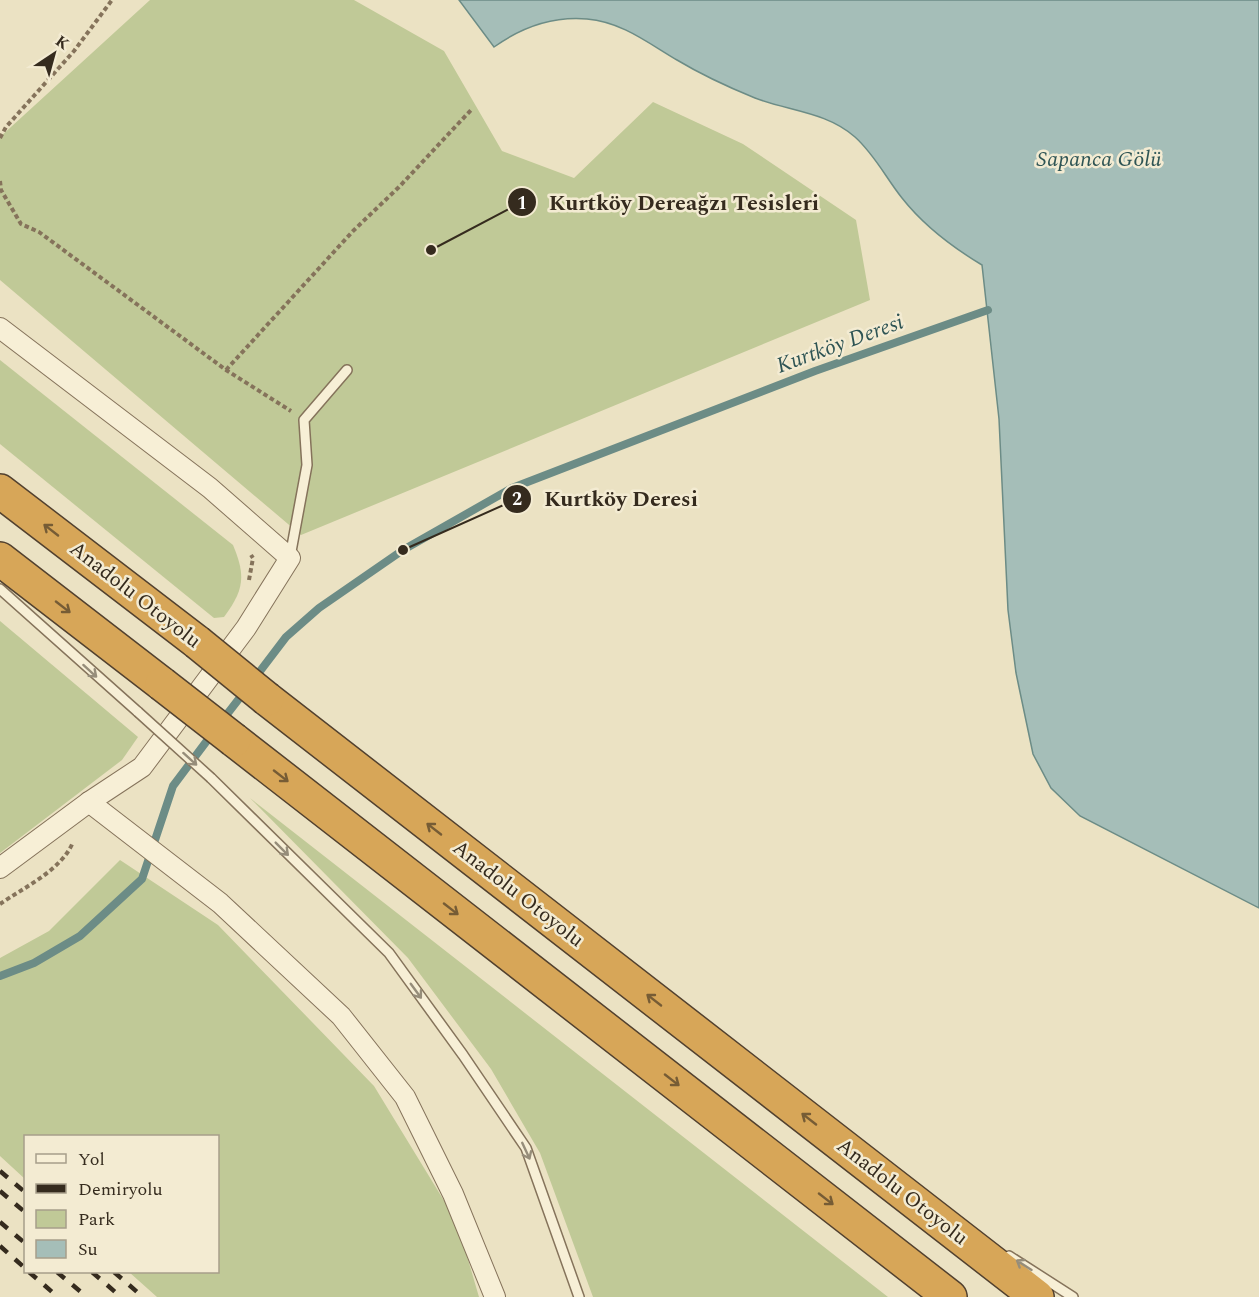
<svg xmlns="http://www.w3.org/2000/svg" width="1259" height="1297" font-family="Spectral,serif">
<rect width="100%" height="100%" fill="#ebe2c3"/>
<g fill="#c0c997">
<path d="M150 0H354L444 51 502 151 574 178 653 102 743 144 856 220 870 300 301 535 0 280V137Z"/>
<path d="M0 360 233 545C246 576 244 590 224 617L214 618 0 444Z"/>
<path d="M0 621 138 737 122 760 0 853Z"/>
<path d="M250 798 888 1297H593L540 1153 491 1069 408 958Z"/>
<path d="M120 860 218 925 374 1086 457 1222 479 1297H157L129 1272H218V1136H26L25 1179 0 1156V958L49 931Z"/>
</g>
<path fill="#a5beb8" stroke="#6c8c86" stroke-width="1.5" d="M459 0H1259V908L1080 816 1051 788 1033 754 1016 673 1008 610 999 419 982 265C952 247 924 226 902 198 886 178 875 155 855 137 827 112 789 111 755 98 728 87 702 75 677 60 648 43 622 22 587 19 552 16 522 27 494 47Z"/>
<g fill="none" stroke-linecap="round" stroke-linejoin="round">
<g stroke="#6c8c86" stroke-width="8">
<path d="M254 679 286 637 319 608 403 550 512 488 815 371 988 310"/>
<path d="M221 722 245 691"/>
<path d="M0 976 34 963 80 936 142 879 173 786 212 734"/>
</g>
<g stroke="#85735b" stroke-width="12">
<g id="service">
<path d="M290 557 307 465 304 420 347 370"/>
<path d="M0 589 138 712"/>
<path d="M211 778 389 953 463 1055 526 1148 579 1297"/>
<path d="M1009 1256 1073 1297"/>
</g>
</g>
<g stroke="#85735b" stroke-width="22">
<g id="minor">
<path d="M0 328 210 488 290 558 246 628 142 767 89 802 0 868"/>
<path d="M89 802 220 903 341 1016 405 1097 453 1194 495 1297"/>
</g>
</g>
<g stroke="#52412f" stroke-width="36">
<g id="motorway">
<path d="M0 491 197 642"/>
<path d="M0 559 162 684"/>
<path d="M267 699 1037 1297"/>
<path d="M234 740 950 1297"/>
</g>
</g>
<g stroke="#85735b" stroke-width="4" stroke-dasharray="4.5 3" stroke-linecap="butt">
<path d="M0 138 6 127 74 51 112 0"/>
<path d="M0 181 1 190 21 224 39 232 226 370 291 411"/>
<path d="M226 370 353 231 399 187 471 110"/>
<path d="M249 580 253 558 251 555"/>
<path d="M0 904C23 888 62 870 73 842"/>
</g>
<use href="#service" stroke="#f7efd6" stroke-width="9"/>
<use href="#minor" stroke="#f7efd6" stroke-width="20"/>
<use href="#motorway" stroke="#d7a658" stroke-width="33"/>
<g stroke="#352b1e" stroke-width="4.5" stroke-dasharray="10 10" stroke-linecap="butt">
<path d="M0 1171 26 1193"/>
<path d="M0 1191 26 1213"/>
<path d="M0 1222 26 1244"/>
<path d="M0 1246 26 1269"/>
<path d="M29 1272 58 1297"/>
<path d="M57 1272 87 1297"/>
<path d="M92 1272 121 1297"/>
<path d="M114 1272 143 1297"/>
</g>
<g stroke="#85735b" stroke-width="12" stroke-linecap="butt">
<path id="service-bridge" d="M138 712 211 778"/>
</g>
<g stroke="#52412f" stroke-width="36" stroke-linecap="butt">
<g id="motorway-bridge">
<path d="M197 642 267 699"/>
<path d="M162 684 234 740"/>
</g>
</g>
<use href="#service-bridge" stroke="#f7efd6" stroke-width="9"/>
<use href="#motorway-bridge" stroke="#d7a658" stroke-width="33"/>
</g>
<defs><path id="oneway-shaft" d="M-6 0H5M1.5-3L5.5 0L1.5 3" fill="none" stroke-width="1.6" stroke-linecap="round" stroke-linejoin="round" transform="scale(1.5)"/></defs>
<g stroke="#765c35">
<use href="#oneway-shaft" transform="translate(51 530) rotate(-142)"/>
<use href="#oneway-shaft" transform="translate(63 607) rotate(38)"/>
<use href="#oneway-shaft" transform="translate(281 776) rotate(38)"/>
<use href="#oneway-shaft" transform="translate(434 829) rotate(-142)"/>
<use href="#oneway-shaft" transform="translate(451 909) rotate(38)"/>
<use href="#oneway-shaft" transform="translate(654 1000) rotate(-142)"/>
<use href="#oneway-shaft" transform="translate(672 1080) rotate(38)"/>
<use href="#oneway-shaft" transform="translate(809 1119) rotate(-142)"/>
<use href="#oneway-shaft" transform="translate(826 1199) rotate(38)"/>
</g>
<g stroke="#968d7a">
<use href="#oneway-shaft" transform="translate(90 671) rotate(42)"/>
<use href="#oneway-shaft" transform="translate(190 759) rotate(42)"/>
<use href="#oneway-shaft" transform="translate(282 849) rotate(45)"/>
<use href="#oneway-shaft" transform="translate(416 991) rotate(54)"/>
<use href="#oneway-shaft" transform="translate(526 1151) rotate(65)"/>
<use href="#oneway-shaft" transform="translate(1024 1265) rotate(-147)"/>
</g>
<g text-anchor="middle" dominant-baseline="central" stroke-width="5" stroke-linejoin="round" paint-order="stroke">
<g font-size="21" fill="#352b1e" stroke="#f3ebd2">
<text transform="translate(135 595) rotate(38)">Anadolu Otoyolu</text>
<text transform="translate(518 894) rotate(38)">Anadolu Otoyolu</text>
<text transform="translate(902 1192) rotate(38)">Anadolu Otoyolu</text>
</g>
<g font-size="22" font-style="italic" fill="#2e5454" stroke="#f3ebd2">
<text x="1099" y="159">Sapanca Gölü</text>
<text transform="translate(840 344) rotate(-20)">Kurtköy Deresi</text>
</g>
</g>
<path fill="none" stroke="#352b1e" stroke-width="2" d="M431 250L522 202M403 550L517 499"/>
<g fill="#352b1e" stroke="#f3ebd2" stroke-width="2">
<circle cx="431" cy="250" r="6"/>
<circle cx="403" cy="550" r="6"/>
<circle cx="522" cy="202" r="15"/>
<circle cx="517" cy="499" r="15"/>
</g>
<g font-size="18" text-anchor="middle" font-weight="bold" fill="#fff">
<text x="522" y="209">1</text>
<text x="517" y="505">2</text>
</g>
<g font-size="22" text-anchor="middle" font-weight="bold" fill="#352b1e" stroke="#f3ebd2" stroke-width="5" stroke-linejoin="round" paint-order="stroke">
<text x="684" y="210">Kurtköy Dereağzı Tesisleri</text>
<text x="621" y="506">Kurtköy Deresi</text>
</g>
<rect x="24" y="1135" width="195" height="138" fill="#f3ebd2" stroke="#a79e8a" stroke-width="1.5"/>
<rect x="36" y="1154" width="30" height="9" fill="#f7efd6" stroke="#a79e8a" stroke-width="1.5"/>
<text x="78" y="1165" font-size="18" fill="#352b1e">Yol</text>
<rect x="36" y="1184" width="30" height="9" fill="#352b1e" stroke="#a79e8a" stroke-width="1.5"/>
<text x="78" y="1195" font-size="18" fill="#352b1e">Demiryolu</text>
<rect x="36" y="1210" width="30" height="18" fill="#c0c997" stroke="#a79e8a" stroke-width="1.5"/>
<text x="78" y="1225" font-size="18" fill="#352b1e">Park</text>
<rect x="36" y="1240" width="30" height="18" fill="#a5beb8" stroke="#a79e8a" stroke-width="1.5"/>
<text x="78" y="1255" font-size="18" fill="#352b1e">Su</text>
<g transform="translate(54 54) rotate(36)" stroke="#f3ebd2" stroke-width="4.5" paint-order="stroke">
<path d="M0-4.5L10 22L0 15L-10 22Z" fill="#352b1e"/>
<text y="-9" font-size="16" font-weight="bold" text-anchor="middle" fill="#352b1e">K</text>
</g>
</svg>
